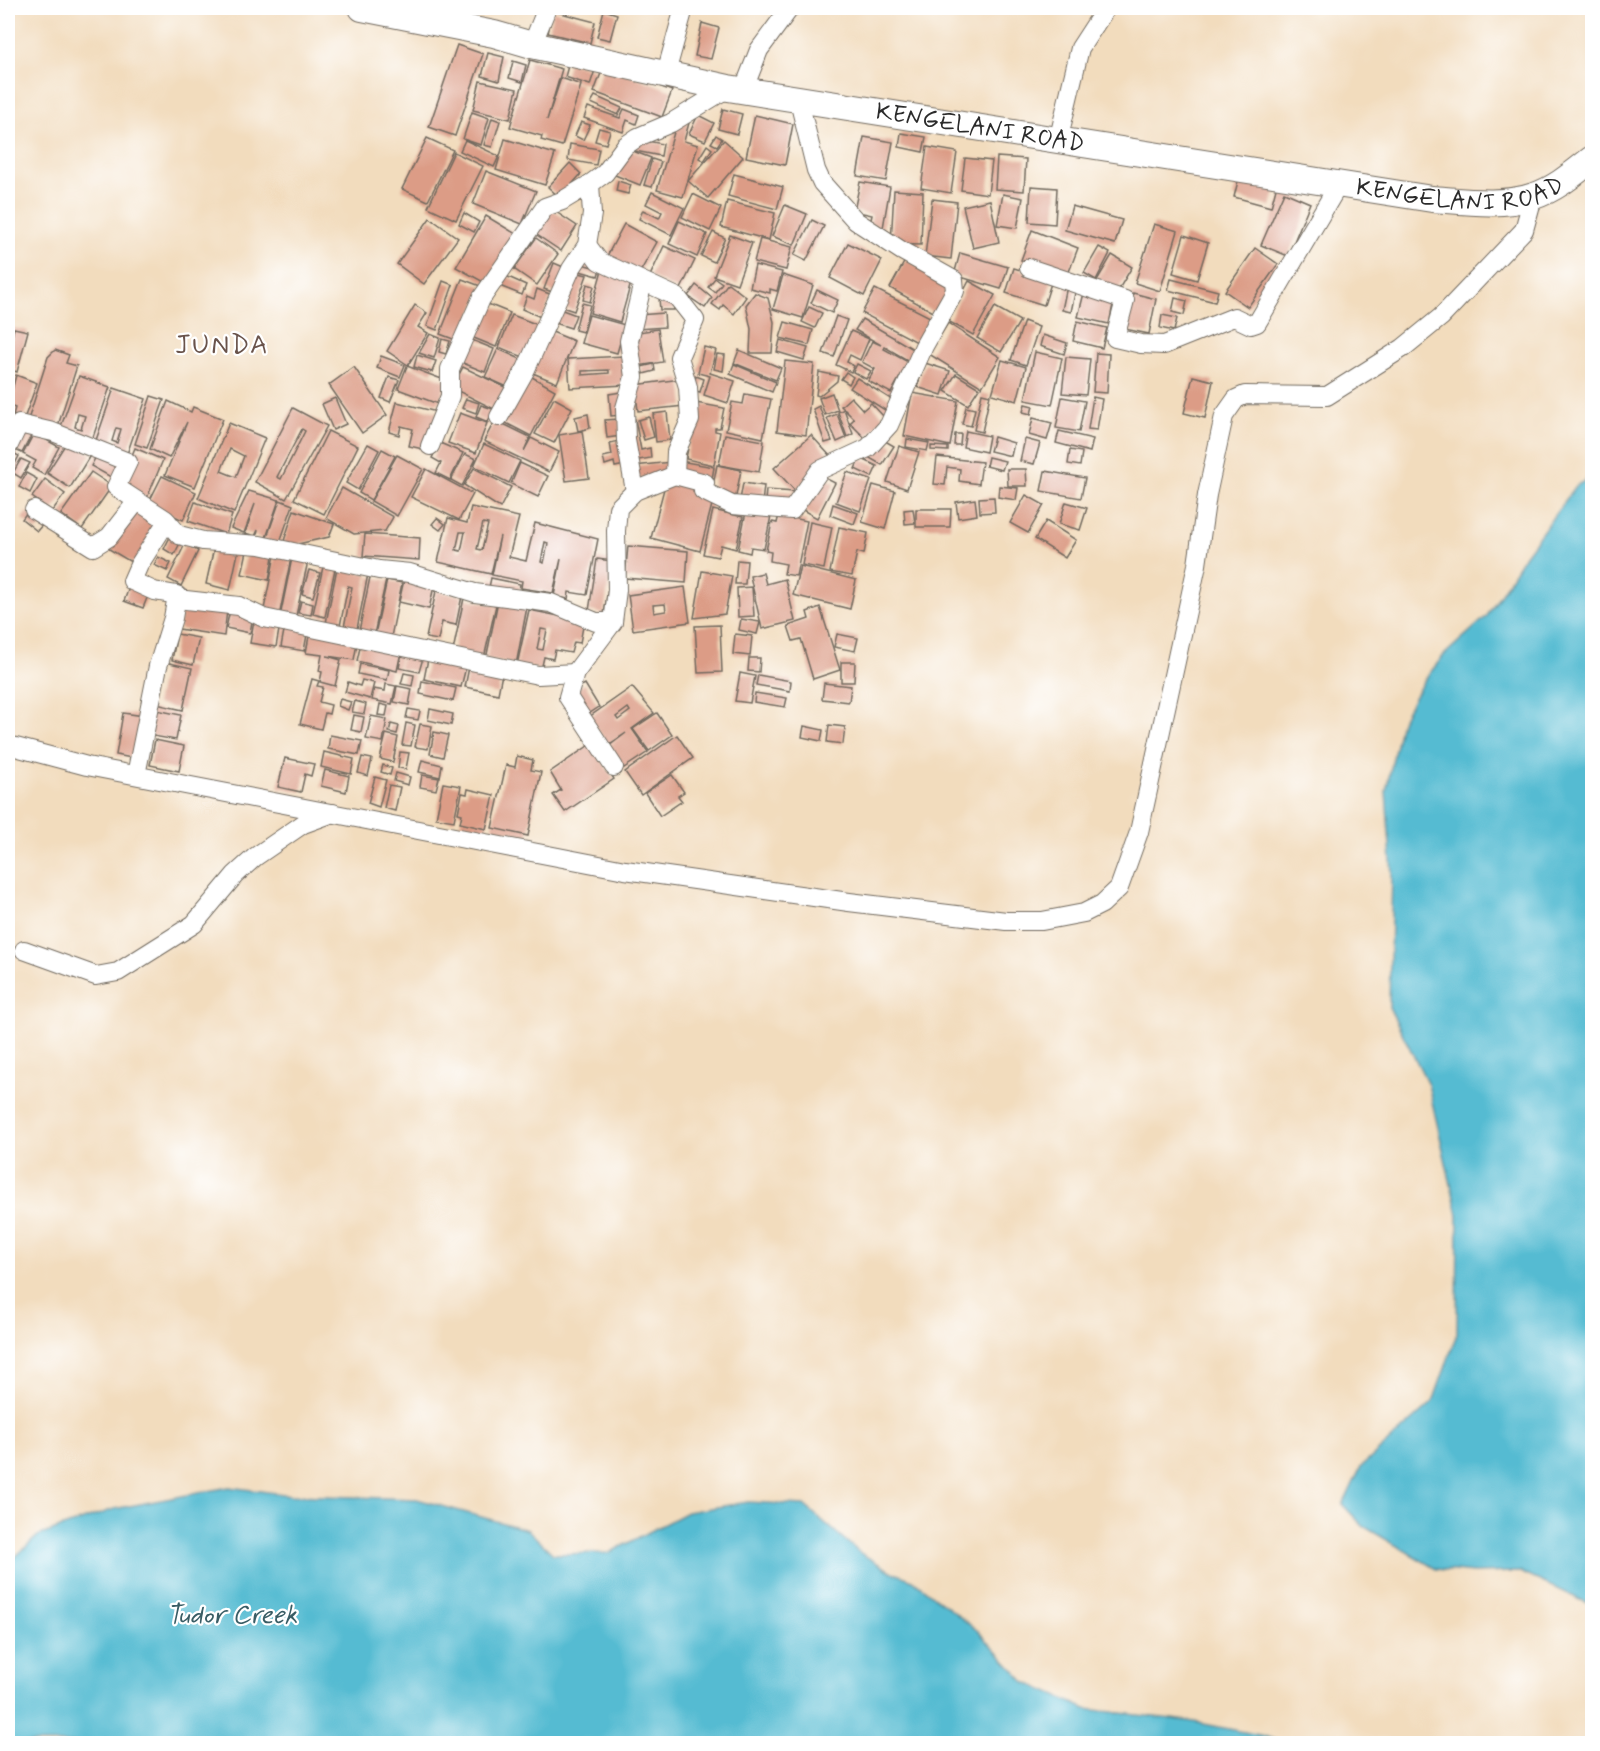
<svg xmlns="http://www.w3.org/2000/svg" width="1600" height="1751" font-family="Mynerve,sans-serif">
<rect width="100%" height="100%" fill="#fff"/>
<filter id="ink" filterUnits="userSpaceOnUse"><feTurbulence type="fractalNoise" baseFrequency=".0167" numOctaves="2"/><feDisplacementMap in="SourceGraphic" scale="12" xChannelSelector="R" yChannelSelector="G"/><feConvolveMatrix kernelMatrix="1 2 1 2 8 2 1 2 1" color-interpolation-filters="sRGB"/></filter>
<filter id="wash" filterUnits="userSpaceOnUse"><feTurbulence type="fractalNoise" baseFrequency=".008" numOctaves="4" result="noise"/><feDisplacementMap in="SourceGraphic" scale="24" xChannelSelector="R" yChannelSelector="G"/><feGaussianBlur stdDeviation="1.35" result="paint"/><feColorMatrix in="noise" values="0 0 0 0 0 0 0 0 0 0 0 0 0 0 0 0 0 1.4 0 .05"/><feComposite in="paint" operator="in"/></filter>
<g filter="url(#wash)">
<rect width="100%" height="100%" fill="#f2dcbd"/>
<g fill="#54bbd2" stroke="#40737e" stroke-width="1.5">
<path d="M1592 476V1605L1520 1572 1473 1573 1436 1569 1363 1526 1343 1505 1361 1467 1433 1402 1457 1334 1458 1215 1428 1084 1389 1007 1392 874 1386 791 1401 721 1423 682 1444 655 1487 616 1525 555 1576 486Z"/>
<path d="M229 1487 291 1495 417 1499 528 1530 553 1554 609 1553 687 1512 748 1502 804 1505 860 1553 894 1573 913 1580 978 1631 1025 1682 1086 1709 1189 1721 1264 1736 1283 1743H8V1570L14 1558 38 1536 114 1509Z"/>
</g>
<g id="blocks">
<g fill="#dc9c86" fill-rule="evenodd">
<path d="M604 10 617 14 610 40 597 37Z"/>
<path d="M553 11 595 22 590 43 548 33Z"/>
<path d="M702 23 719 28 711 59 695 56Z"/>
<path d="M457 45 483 54 455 136 429 127Z"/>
<path d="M488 53 504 57 499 81 482 76Z"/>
<path d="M530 60 562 69 547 120 561 78 581 85 562 146 541 140 542 136 510 127Z"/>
<path d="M513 61 526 65 522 82 509 78Z"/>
<path d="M569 62 595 70 590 85 565 77Z"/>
<path d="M604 65 672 91 662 117 594 92Z"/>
<path d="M480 81 517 89 510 119 473 110Z"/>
<path d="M595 96 622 108 618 115 591 103Z"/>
<path d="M588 107 620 118 624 109 639 115 636 124 627 120 623 132 584 118Z"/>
<path d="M723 109 742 114 737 134 718 129Z"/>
<path d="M472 112 489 118 481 145 463 139Z"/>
<path d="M698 115 714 123 705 141 689 134Z"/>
<path d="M755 115 793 124 785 165 746 157Z"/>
<path d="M492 118 500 121 492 147 484 145Z"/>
<path d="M678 119 689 123 684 141 698 145 683 197 657 190Z"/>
<path d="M581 122 590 125 583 140 575 136Z"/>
<path d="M599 128 610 131 606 144 595 141Z"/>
<path d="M901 133 926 137 923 152 899 147Z"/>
<path d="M716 135 722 139 717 146 711 143Z"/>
<path d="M864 137 893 142 886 181 857 176Z"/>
<path d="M427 138 453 150 428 201 402 189Z"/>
<path d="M505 139 555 154 545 185 496 170Z"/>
<path d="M637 139 663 144 661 156 635 151Z"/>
<path d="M465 140 499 156 494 167 460 151Z"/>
<path d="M724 140 743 157 708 198 688 181Z"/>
<path d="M570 144 599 149 596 165 568 160Z"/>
<path d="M707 145 712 149 704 161 699 158Z"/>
<path d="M927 147 957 152 951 193 921 188Z"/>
<path d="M625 148 651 158 640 185 615 175Z"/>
<path d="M454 152 483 166 456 220 428 207Z"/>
<path d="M997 157 1026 159 1024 191 995 189Z"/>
<path d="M965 158 992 161 988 194 961 190Z"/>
<path d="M652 159 661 162 652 187 644 185Z"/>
<path d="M570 163 581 174 560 198 548 187Z"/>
<path d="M486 171 536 191 522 224 473 204Z"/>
<path d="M734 174 783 187 777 209 728 196Z"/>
<path d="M1239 177 1276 188 1271 207 1234 197Z"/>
<path d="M618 181 631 185 628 194 616 191Z"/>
<path d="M860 182 890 187 883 228 870 224 872 215 854 211Z"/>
<path d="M1031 186 1057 188 1055 224 1029 222Z"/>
<path d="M894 190 923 192 921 245 891 244Z"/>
<path d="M652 192 684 208 671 235 639 219 643 210 659 218 662 212 646 204Z"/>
<path d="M1284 192 1310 203 1288 256 1261 245Z"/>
<path d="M693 194 721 208 710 231 682 217Z"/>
<path d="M1003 194 1023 198 1017 228 997 225Z"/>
<path d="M932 199 957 202 951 259 925 256Z"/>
<path d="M990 200 999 242 973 248 963 206Z"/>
<path d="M727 201 775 213 769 240 721 227Z"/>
<path d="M785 205 807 214 794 245 772 236Z"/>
<path d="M1072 206 1122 220 1115 244 1065 230Z"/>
<path d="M550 208 577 226 561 251 534 233Z"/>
<path d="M464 213 479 222 474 232 459 224Z"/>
<path d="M486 216 516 234 487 284 456 267Z"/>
<path d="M430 218 458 238 424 284 397 264Z"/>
<path d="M812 220 824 226 806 261 794 255Z"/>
<path d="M679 221 707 234 697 257 669 244Z"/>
<path d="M624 224 657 242 639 274 607 256Z"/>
<path d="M1154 224 1178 231 1160 291 1135 283Z"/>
<path d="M1032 230 1078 248 1067 277 1021 260Z"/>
<path d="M713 232 725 238 714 262 701 256Z"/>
<path d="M730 235 752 243 737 284 714 276Z"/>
<path d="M1184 235 1208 243 1197 280 1173 273Z"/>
<path d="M536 238 558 254 537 285 514 269Z"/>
<path d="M760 239 792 247 786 270 754 262Z"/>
<path d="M848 243 882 260 864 296 830 278Z"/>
<path d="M664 246 695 260 680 291 650 276Z"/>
<path d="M1099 247 1110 253 1096 280 1084 273Z"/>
<path d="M1255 248 1278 264 1248 307 1225 291Z"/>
<path d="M960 253 1008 267 1001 289 954 275Z"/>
<path d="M1112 255 1132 267 1116 294 1096 282Z"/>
<path d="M906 259 951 285 935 313 890 288Z"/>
<path d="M554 263 568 269 558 294 544 289Z"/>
<path d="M578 263 600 269 598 276 576 270Z"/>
<path d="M755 265 782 272 777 291 770 289V293L750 288Z"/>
<path d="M1014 268 1052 280 1044 305 1006 293Z"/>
<path d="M602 270 632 279 620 322 590 313Z"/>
<path d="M575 272 587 275 574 311 562 307Z"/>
<path d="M783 275 813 285 803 318 773 309Z"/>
<path d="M506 276 526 285 522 295 502 287Z"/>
<path d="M715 278 722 283 715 292 708 287Z"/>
<path d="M462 279 483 287 461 342 440 334Z"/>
<path d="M1171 279 1218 291 1215 302 1168 290Z"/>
<path d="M443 281 453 285 437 330 427 326Z"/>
<path d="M969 281 995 295 973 335 948 321Z"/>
<path d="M728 283 746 297 734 314 723 305 720 310 712 304Z"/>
<path d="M587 284 594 286 590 302 583 300Z"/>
<path d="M696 285 712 298 705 308 688 296Z"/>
<path d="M1067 286 1076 288 1071 312 1062 310Z"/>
<path d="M537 289 552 295 543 318 522 309 527 296 534 299Z"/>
<path d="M875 289 930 317 917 342 862 313Z"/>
<path d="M817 290 838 300 832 313 811 303Z"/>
<path d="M755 293 768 298 774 322 772 353H750L751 329 746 305Z"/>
<path d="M1084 293 1114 300 1109 324 1078 317Z"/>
<path d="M1133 293 1156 299 1149 334 1125 329Z"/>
<path d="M674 297V310H660L659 298Z"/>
<path d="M1175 298 1187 301 1184 315 1172 312Z"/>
<path d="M483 302 510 313 496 347 469 336Z"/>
<path d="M582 303 590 305 583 332 575 330Z"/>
<path d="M415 305 427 313 418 327 428 333 408 365 387 351Z"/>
<path d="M809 307 822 313 815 328 802 322Z"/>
<path d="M995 307 1020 321 1001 352 977 338Z"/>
<path d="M557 308 576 315 571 328 552 322Z"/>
<path d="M664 313 665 327 638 329V315Z"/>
<path d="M512 315 541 326 528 359 499 347Z"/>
<path d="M589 315 625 325 617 353 581 343Z"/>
<path d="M1162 315 1177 318 1174 331 1160 328Z"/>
<path d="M836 316 847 320 834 357 823 353Z"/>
<path d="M862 319 915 350 909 361 885 347 884 349 908 362 891 393 868 381 875 369 862 362 872 341 881 345 855 330Z"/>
<path d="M1024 321 1039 327 1026 365 1011 360Z"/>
<path d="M1077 321 1107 328 1102 348 1073 341Z"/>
<path d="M785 322 813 330 809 345 780 338Z"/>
<path d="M948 323 1000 357 982 387 929 354Z"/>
<path d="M14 328 28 331 17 372 8 369V354Z"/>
<path d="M545 329 574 341 557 383 528 371Z"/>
<path d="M658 329 663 362 638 366 632 333Z"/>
<path d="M851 331 869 339 860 360 850 355 847 362 854 366 851 372 836 365Z"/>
<path d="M430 334 440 338 434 358 419 353Z"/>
<path d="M1043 335 1067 343 1064 354 1040 346Z"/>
<path d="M467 338 494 349 485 372 458 361Z"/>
<path d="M442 339 450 341 446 354 439 352Z"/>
<path d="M780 340 808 348 804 360 777 352Z"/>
<path d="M704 347 716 350 710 373 735 381 728 403 704 395 710 376 698 373Z"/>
<path d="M498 349 525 361 512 389 485 377Z"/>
<path d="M55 350 69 355 66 363 77 366 57 429 28 420 48 357Z"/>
<path d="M739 350 781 368 776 380 734 363Z"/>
<path d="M1035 352 1062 358 1052 405 1025 400Z"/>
<path d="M1096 353 1109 354 1107 393 1093 392Z"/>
<path d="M717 354 725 355 723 371 714 369Z"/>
<path d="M417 355 436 361 432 372 414 367Z"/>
<path d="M381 356 405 365 400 377 377 368Z"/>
<path d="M624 356 625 385 570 388 568 359ZM609 370V373L582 375V371Z"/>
<path d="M1066 357 1090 359 1086 395 1062 393Z"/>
<path d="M1002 360 1026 367 1017 401 992 394Z"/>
<path d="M785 361 814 364 806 435 777 431Z"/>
<path d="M925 363 950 371 942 395 917 387Z"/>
<path d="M654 364 655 371 643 374 641 367Z"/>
<path d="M734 364 776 382 772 392 730 374Z"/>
<path d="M857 364 871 371 866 379 853 372Z"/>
<path d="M407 366 447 381 438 404 398 389Z"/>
<path d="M354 367 387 415 362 433 329 385Z"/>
<path d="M463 367 511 390 500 412 452 388Z"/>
<path d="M819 372 838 376 837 381 819 396 816 395Z"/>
<path d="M846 372 853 377 849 384 841 379Z"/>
<path d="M525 373 555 390 531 436 500 420Z"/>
<path d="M956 374 979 388 968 405 945 391Z"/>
<path d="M16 375 37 383 24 419 13 415 15 408 8 405Z"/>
<path d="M79 376 110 387 91 443 59 432ZM78 414 85 416 81 429 75 427Z"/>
<path d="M696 376 704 379 700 392 692 390Z"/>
<path d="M1193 376 1213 381 1205 418 1184 413Z"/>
<path d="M389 377 399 380 390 402 381 398Z"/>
<path d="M857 378 894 401 888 412 850 388Z"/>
<path d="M681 379 684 406 638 411 635 385Z"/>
<path d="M114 388 146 399 126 457 94 446ZM116 428 121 429 117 443 112 441Z"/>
<path d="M621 392 623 415 611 416 609 394Z"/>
<path d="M832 393 838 410 825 415 819 398Z"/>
<path d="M912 393 958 401 950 446 904 436Z"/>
<path d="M982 393 990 395 982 432 974 430Z"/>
<path d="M745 394 771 399 763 438 726 430 732 402 743 404Z"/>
<path d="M151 396 164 400 147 448 135 444Z"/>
<path d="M851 397 863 410 871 403 885 418 865 438 850 423 854 419 841 406Z"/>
<path d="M1062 397 1085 401 1079 432 1056 428Z"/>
<path d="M1093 397 1102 399 1097 430 1088 429Z"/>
<path d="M335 398 346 424 333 430 322 404Z"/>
<path d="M554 398 572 408 554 443 535 434Z"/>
<path d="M466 399 479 403 476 413 462 408Z"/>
<path d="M168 401 191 412 193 407 223 419 195 487 165 475 187 422 169 458 150 449Z"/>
<path d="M397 402 437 412 428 450 409 446 413 429 401 426 399 435 389 432Z"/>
<path d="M696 403 724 408 720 428H715V431L720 432 714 465 686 459Z"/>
<path d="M1025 404 1033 406 1031 414 1023 412Z"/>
<path d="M481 405 493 409 488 422 476 417Z"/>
<path d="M819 406 832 441 825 443 813 409Z"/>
<path d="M966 407 975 409 971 426 962 424Z"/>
<path d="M293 408 327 426 286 499 255 482ZM302 429 305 431 281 479 277 477Z"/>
<path d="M844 409 853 434 847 437 838 412Z"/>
<path d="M667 412 670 440 656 442 653 414Z"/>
<path d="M460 413 487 423 476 453 448 443Z"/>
<path d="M588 414 590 428 578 431 575 417Z"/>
<path d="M837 414 846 438 837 442 827 418Z"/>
<path d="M649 417 654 437 644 440 638 420Z"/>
<path d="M1033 418 1052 423 1047 440 1029 435Z"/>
<path d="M619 419 621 436 607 438 605 420Z"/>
<path d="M635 419 641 450 650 448 651 458 633 461 626 420Z"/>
<path d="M495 420 530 437 524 451 531 438 559 452 549 472 484 441Z"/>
<path d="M229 423 265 438 234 513 198 498ZM230 449 244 456 236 477 221 471Z"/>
<path d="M22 429 32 434 22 453 13 449Z"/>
<path d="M328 431 358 446 324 514 294 499Z"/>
<path d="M582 431 589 478 566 481 559 435Z"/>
<path d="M966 431 989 436 986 452 963 447Z"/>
<path d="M1059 431 1093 439 1090 452 1056 443Z"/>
<path d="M34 433 59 447 44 475 32 468 36 461 23 454Z"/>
<path d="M725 434 764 441 759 472 719 465Z"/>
<path d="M955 434H961L960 445H954Z"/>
<path d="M811 435 831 457 795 491 774 468Z"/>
<path d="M994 437 1014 443 1011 456 990 451Z"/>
<path d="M880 438 894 446 882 465 868 457Z"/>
<path d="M907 439 929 443 927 451 906 447Z"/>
<path d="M1025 439 1040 443 1034 464 1020 461Z"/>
<path d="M68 440 91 454 70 488 47 473Z"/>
<path d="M619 441 625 465 615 467 614 462 605 465 603 457 612 455 610 443Z"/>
<path d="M440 443 463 453 450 480 436 473 441 463 432 458Z"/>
<path d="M368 444 379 450 358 490 346 483Z"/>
<path d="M484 444 520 461 509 483 474 466Z"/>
<path d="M899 446 919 452 907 489 887 482Z"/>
<path d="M931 446 948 447V451L931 450Z"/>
<path d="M135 448 163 460 147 498 119 486Z"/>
<path d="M100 449 127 464 118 481 91 466Z"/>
<path d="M382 449 395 456 371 500 359 493Z"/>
<path d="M1070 450 1082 452 1080 466 1068 464Z"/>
<path d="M11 452 19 456 10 473 8 458Z"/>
<path d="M465 454 476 459 462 486 451 480Z"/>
<path d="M397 455 423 469 397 516 371 501Z"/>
<path d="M937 457 982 462 979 484 959 481 960 469 947 467 945 485 934 484Z"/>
<path d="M988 457 1005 461 1002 470 986 466Z"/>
<path d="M860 458 877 466 872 477 855 469Z"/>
<path d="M21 459 30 463 21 478 13 473Z"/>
<path d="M680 461 714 467 712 479 677 473Z"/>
<path d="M671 462 672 474 636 479 634 466Z"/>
<path d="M520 463 548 476 538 497 511 484Z"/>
<path d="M717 465 741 470 736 496 712 491Z"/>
<path d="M474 468 511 487 500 508 464 485Z"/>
<path d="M426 469 473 494 459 520 411 497Z"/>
<path d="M1007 469H1026L1027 486H1008Z"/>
<path d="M1045 471 1085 478 1081 498 1041 491Z"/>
<path d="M91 472 112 486 82 529 61 514Z"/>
<path d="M847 472 871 480 860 511 836 502Z"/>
<path d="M26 473 37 479 30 493 19 487Z"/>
<path d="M817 474 835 483 817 518 799 508Z"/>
<path d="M162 476 196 492 183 520 148 504Z"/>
<path d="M672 476 695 483 693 492 714 497 700 551 651 538 665 485Z"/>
<path d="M45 479 65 494 52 511 32 497Z"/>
<path d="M743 483 764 486 762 503 740 500Z"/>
<path d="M873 485 895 491 885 529 862 522Z"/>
<path d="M999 486 1018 488 1016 500 998 497Z"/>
<path d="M342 488 393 517 385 531 354 534 326 518Z"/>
<path d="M766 490 795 492 794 503 765 501Z"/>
<path d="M249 491 279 500 265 541 256 537 258 530 255 536 245 533 255 504 244 533 231 528Z"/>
<path d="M1026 495 1044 505 1028 533 1010 523Z"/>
<path d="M994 497 995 512 980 513 979 498Z"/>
<path d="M975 499 977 515 958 518 956 502Z"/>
<path d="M280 500 293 505 279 545 266 540Z"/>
<path d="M195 502 232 515 226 534 188 521Z"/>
<path d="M1066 502 1087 508 1080 530 1059 524Z"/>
<path d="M137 504 163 521 136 565 109 549Z"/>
<path d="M833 504 858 513 854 524 830 515Z"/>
<path d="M471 507 519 517 509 557 526 561 535 523 598 539 587 595 569 592 568 599 554 596 561 559 553 593 521 588 522 581 492 575 500 536 491 574 438 562 448 518 467 523ZM483 523 488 524 482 550 477 549ZM460 532H465L461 551 456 550ZM545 542 548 543 544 563 541 562Z"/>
<path d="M913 509 915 523 905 524 904 510Z"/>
<path d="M916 509H951L950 527H916Z"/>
<path d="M294 510 334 524 329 537 289 546 283 544Z"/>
<path d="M713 510 743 517 736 549 721 545 718 557 703 554Z"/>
<path d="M27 512 43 524 37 531 22 519Z"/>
<path d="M746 512 771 516 764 549 751 547 750 553 738 550Z"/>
<path d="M779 515 807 521 796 576 784 574 786 564 770 561 771 552 766 551 772 522 777 523Z"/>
<path d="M437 518 445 524 440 530 432 524Z"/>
<path d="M1046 521 1076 540 1065 558 1035 539Z"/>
<path d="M810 522 832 527 824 569 802 565Z"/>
<path d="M839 527 868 533 864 554 857 552 852 576 830 572Z"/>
<path d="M365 534 420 538 419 560 363 556Z"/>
<path d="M171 535 181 541 174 555 164 549Z"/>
<path d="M215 543 239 548 230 590 206 584Z"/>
<path d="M185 544 198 551 181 586 168 579Z"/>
<path d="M628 546 688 551 686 583 625 578Z"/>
<path d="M247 551 273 556 269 580 242 574Z"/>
<path d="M275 555 291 558 279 617 263 614Z"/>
<path d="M158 557 171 563 167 571 154 565Z"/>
<path d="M292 558 308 561 295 620 280 617Z"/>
<path d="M597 559 612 561 604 614 589 611Z"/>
<path d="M737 560 747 561 745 584H735Z"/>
<path d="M324 562 336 564 325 617 313 614Z"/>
<path d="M800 566 856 580 850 609 793 595Z"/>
<path d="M337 568 368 574 356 634 343 632 352 587 348 586 339 631 325 628Z"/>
<path d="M309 570 320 573 313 597 302 594Z"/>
<path d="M702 571 732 576 725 614 694 618Z"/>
<path d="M763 573 766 584 785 579 795 621 762 629 750 576Z"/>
<path d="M370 577 386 580 373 639 358 636Z"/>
<path d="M491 578 520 584 518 598 488 592Z"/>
<path d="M387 580 402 583 390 642 374 639Z"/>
<path d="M404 580 434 586 429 609 399 602Z"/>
<path d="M130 585 149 593 143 608 124 601Z"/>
<path d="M685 587 690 622 633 630 628 595ZM665 604 666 611 654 613 653 605Z"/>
<path d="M752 587 754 616 738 617 737 588Z"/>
<path d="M436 591 462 596 456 625 442 622 438 640 426 638Z"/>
<path d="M464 598 496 605 484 658 453 651Z"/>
<path d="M301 601 313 604 311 615 298 613Z"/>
<path d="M498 601 527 607 516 665 486 659Z"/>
<path d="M183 603 227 610 224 636 179 629Z"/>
<path d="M820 607 840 670 813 679 801 639 793 641 788 626 809 619 807 612Z"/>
<path d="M230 610 253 615 250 633 226 628Z"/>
<path d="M529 610 584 621 580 643 574 642 571 653 555 650 553 659 544 657 541 670 517 665ZM541 629 547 630 543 650 537 649Z"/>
<path d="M741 619 760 622 757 634 739 630Z"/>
<path d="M254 620 280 624 276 647 250 643Z"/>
<path d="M285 625 308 629 304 651 281 647Z"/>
<path d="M720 625 722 672 698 673 695 626Z"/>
<path d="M310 630 358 638 354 660 327 656 341 660 335 686 320 682 322 672 319 671 322 655 306 653Z"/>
<path d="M177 634 199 638 193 665 172 660Z"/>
<path d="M735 634 752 636 750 656 733 654Z"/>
<path d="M837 634 858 638 855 651 834 647Z"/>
<path d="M361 643 401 652 397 671 357 661Z"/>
<path d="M402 653 423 658 419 672 399 668Z"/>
<path d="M749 658H760L759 672 748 671Z"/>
<path d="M428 659 466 667 461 687 424 679Z"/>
<path d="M165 662 192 668 183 710 156 704Z"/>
<path d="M841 662H855L854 682H841Z"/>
<path d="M360 664 389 670 387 680 358 674Z"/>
<path d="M469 667 502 674 498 694 465 687Z"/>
<path d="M404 673 414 675 412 686 401 684Z"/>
<path d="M740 673 755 676 750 703 735 701Z"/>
<path d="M758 675 791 681 790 691 756 685Z"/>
<path d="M312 679 319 681 317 686 323 687 319 702 331 705 329 714 325 713 321 729 300 724Z"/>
<path d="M362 680 374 683 370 699 345 692 348 682 360 686Z"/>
<path d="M422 681 456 688 453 701 420 694Z"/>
<path d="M824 683 851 686 849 702 822 699Z"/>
<path d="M386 684 396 686 392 704 372 700 374 689 385 691Z"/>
<path d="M585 684 599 707 587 715 572 691Z"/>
<path d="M397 686 412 689 409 705 394 702Z"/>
<path d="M632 687 654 713 632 729 648 752 624 768 609 746 626 733 608 745 589 717ZM628 708 630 711 618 720 616 717Z"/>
<path d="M755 693 787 698 785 707 754 702Z"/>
<path d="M340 699 351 702 348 710 338 706Z"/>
<path d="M355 701 366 704 364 714 352 712Z"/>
<path d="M380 704 388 706 386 716 378 715Z"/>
<path d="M152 709 181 715 176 740 147 735Z"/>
<path d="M408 709 420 711 418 720 406 718Z"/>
<path d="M430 709 453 714 451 725 428 720Z"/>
<path d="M123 713 144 716 137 759 116 755Z"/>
<path d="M657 713 672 735 649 751 633 729Z"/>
<path d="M354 715 364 717 361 732 351 730Z"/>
<path d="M371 716 387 719 383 742 366 739Z"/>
<path d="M406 723 415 725 411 746 402 745Z"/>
<path d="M391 724 399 726 397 734 389 732Z"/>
<path d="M420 724 432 726 428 749 415 747Z"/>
<path d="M829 725 845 727 843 744 827 742Z"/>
<path d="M804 726 823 730 821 741 802 737Z"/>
<path d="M434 732 448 735 443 757 430 754Z"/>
<path d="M386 734 398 737 393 762 380 759Z"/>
<path d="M330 735 362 741 359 755 328 749Z"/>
<path d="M677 735 693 758 641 795 625 772Z"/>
<path d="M155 740 184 746 179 771 150 765Z"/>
<path d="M591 744 614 779 565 812 553 795 561 790 550 772Z"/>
<path d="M324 752 354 759 351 774 321 767Z"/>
<path d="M400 752 409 753 406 769 398 768Z"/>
<path d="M517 756 533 760 531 770 541 772 528 836 492 828 506 765 515 767Z"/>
<path d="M362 757 372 759 368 776 358 773Z"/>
<path d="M285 758 314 764 311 776 305 774 301 792 278 787Z"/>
<path d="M422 760 442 765 440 777 419 772Z"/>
<path d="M383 765 392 768 390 775 381 772Z"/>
<path d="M325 770 349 776 346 792 321 786Z"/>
<path d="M396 773 410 777 408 785 394 781Z"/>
<path d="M422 775 439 778 436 790 420 787Z"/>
<path d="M672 775 684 792 678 796 682 801 660 816 645 793Z"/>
<path d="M375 777 386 780 379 807 368 803Z"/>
<path d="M443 783 461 786 454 821 436 818Z"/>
<path d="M389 785 400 787 395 811 384 808Z"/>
<path d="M468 789 494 795 486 829 460 823 462 814 458 813 462 793 467 794Z"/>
</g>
</g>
</g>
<g filter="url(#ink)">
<use href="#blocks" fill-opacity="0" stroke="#71695e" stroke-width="1.5"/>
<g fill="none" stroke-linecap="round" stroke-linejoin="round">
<g stroke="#71695e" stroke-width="20">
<g id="street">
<path d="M532 45 547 8"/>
<path d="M666 73 684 8"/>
<path d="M743 91 759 50 790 8"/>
<path d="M1058 141 1080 48 1106 8"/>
<path d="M587 245 599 261 677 297 695 320 679 357 688 387 690 420 676 452 675 475 635 491 618 508 616 531 617 590 613 622 575 673 568 697 614 767"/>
<path d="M1029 268 1125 300 1115 338 1141 344 1164 345 1234 317 1251 325 1257 323 1339 184"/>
<path d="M499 417 526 369 571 269 587 245 592 214 590 184 605 173 625 146 638 137 671 123 728 88"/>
<path d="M430 446 450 396V369L481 299 545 207 562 201 590 184"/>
<path d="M8 447 19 424 53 432 128 462 116 487 165 519 179 535 203 541 260 545 379 570 410 573 475 593 551 603 596 622H613"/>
<path d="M675 475 705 483 703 491 732 505 792 510 820 470 868 448 889 425 924 346 955 291 954 280 902 251 856 221 822 183 816 170 799 101"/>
<path d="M635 491 626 440 625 408 634 377 629 341 643 282"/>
<path d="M34 510 93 547 109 537 137 501"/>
<path d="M177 599 239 606 264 618 538 675 575 673"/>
<path d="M8 745 87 766 625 870 849 902 1006 921H1042L1084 913 1102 904 1119 888 1139 832 1197 565 1207 495 1224 416 1236 399 1245 395 1327 396 1403 348 1441 317 1524 230 1533 197"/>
<path d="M136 775 158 666 173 618 177 595 154 591 132 581 139 565 167 521"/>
<path d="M24 950 96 976 118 972 194 924 235 875 255 857 303 824 333 813"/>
</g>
</g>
<g stroke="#71695e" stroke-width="28">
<g id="secondary">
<path id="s1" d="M362 8 494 34 532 45 728 88 1432 199C1462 201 1504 207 1534 196 1556 189 1574 173 1592 159"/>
</g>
</g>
<use href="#street" stroke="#fff" stroke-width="18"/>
<use href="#secondary" stroke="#fff" stroke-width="26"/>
</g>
</g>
<g text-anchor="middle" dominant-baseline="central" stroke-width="4.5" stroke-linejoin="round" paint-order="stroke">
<g font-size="24" fill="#2b2b2b" stroke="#fff">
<text stroke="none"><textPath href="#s1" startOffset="630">KENGELANI ROAD</textPath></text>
<text stroke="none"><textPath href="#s1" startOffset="1116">KENGELANI ROAD</textPath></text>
</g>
<g font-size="26" font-style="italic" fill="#395d65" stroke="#fff">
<text x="232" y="1616">Tudor Creek</text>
</g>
<g font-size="27" letter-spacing="1.5" fill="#69534b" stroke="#fff">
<text x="222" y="345">JUNDA</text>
</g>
</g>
<rect width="1600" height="1751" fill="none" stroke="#fff" stroke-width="30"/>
</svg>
